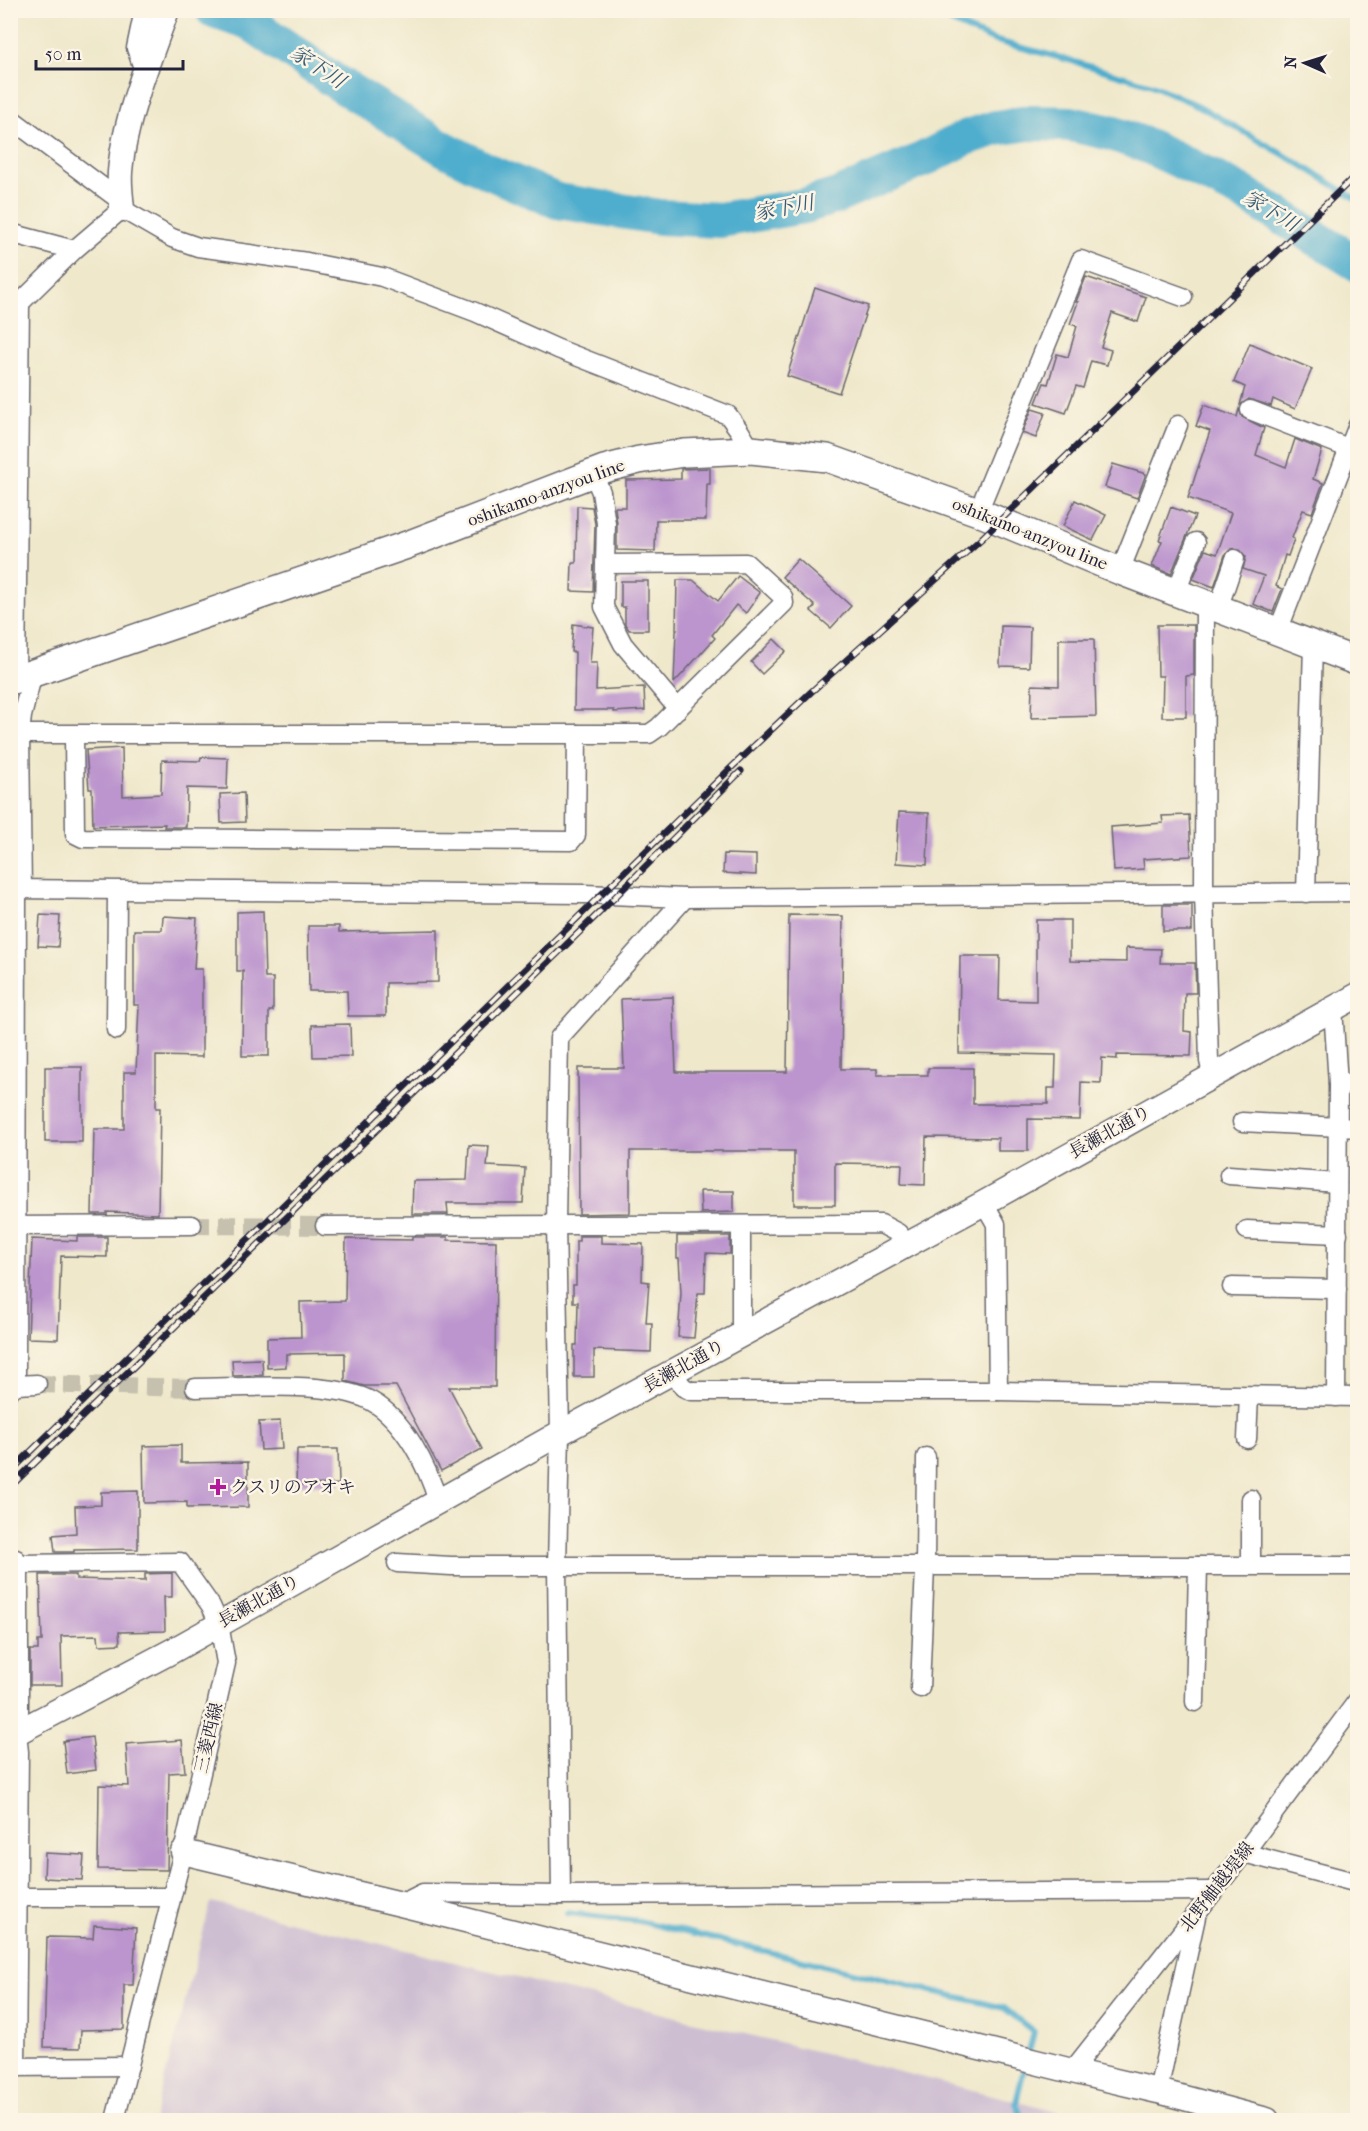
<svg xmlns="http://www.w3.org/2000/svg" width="1368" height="2131" font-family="'IM FELL French Canon','Noto Serif JP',serif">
<rect width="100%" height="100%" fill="#fcf5e5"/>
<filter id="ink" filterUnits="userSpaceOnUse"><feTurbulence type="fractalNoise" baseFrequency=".0167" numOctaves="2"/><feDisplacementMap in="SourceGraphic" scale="12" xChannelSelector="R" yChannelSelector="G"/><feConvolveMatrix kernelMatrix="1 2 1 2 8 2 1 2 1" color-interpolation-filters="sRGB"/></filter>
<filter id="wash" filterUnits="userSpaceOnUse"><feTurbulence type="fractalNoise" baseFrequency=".008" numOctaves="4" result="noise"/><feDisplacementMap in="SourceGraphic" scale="24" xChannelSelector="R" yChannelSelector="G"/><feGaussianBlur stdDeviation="1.35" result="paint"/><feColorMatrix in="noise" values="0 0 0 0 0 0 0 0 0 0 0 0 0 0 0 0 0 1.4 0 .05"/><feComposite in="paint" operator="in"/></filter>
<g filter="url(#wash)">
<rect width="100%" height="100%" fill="#efe8cb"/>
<path fill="#cebed2" d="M211 1902 1094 2120H154Z"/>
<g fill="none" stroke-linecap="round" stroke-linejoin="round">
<g stroke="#4fadcd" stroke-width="6">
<path d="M936 10 951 22 993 40 1065 59 1152 85 1199 106 1298 163 1358 200"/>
<path d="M567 1913 639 1921 1004 2008 1034 2032 1028 2055"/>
<path d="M1023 2120 1016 2103 1025 2064"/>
</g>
<path stroke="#4fadcd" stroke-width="36" d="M213 10 249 22 336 82 443 148 489 172 557 201 659 217 720 220 804 206 837 196 922 160 965 138 996 128 1029 123 1071 124 1111 133 1148 146 1182 162 1243 193 1358 264"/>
</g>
<g id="blocks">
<g fill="#bc95ce">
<path d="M1086 277 1146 297 1138 322 1112 313 1101 347 1111 350 1107 365 1091 361 1083 388 1076 386 1066 413 1036 403 1044 383 1048 384 1057 354 1068 357 1077 326 1070 324 1078 302H1076Z"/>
<path d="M815 288 868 306 839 393 787 376Z"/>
<path d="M1250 343 1312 369 1295 409 1273 399 1271 406 1249 399 1240 405 1245 387 1234 382Z"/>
<path d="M1204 405 1237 417 1239 409 1242 417 1264 428 1256 455 1286 467 1295 439 1322 450 1313 479 1323 483 1312 513 1303 510 1292 538 1294 539 1288 556 1285 555 1276 586 1282 589 1273 612 1253 604 1264 576 1243 569 1246 557 1239 549 1232 548 1225 555 1214 587 1193 579 1205 550 1217 554 1231 513 1188 498 1210 431 1196 426Z"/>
<path d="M1032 409 1045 413 1036 438 1022 433Z"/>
<path d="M1113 464 1146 474 1137 498 1105 487Z"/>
<path d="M710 468V484H707L706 520H656L655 551 617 550V523L615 507H626V480L681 479V469Z"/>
<path d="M1075 500 1106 515 1093 540 1063 526Z"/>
<path d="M577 506 592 507 595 524 593 592 571 591 572 563H576Z"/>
<path d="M1171 507 1195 516 1171 574 1152 566 1162 541 1159 540Z"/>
<path d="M798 559 851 606 831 628 811 611 815 606 782 577Z"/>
<path d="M738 576 760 593 746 613 736 605 712 635 715 638 674 683 676 632 677 630H676L677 580H693L718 601Z"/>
<path d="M621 581H648V630H629L625 624V607H621Z"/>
<path d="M573 624 593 627 590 663H597L596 690 644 687 645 710 614 712V710H574L575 652H571Z"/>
<path d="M1157 625H1194V675L1186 676V717H1162L1163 676H1158Z"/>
<path d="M1001 626 1030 627 1029 667 1000 666Z"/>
<path d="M774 639 786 651 762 674 751 662Z"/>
<path d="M1059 639H1094L1096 716 1031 718 1032 685 1059 686Z"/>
<path d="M122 748 123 796 161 794 162 760 200 761 201 757 228 758 227 789 187 788 186 827H164L165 824 93 826 92 789H89L86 750Z"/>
<path d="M244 793 245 822 221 823 220 794Z"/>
<path d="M899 812 929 813 927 865 896 863Z"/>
<path d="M1189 815 1191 856 1143 859 1144 869 1114 871 1111 827 1163 823 1162 816Z"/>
<path d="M724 854 756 855V875L723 873Z"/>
<rect x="1163" y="905" width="29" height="26"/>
<path d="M263 911 265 978H273V1011H269V1056H242L243 971H237V912Z"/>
<path d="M40 915 60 916 58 947 38 946Z"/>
<path d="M789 915 843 916 841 1069H877V1075H928V1068H973V1104H1048V1088H1055L1056 1055 959 1053 960 956H1000L999 1000 1036 1001V920H1070V961L1126 962V948L1161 949 1160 963H1195L1196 993H1185L1184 1031 1192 1032 1191 1056 1117 1055V1059L1102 1058 1101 1083 1081 1082 1080 1120 1028 1119V1151H998V1138L926 1137 925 1185 901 1184 902 1164 835 1163V1205H794V1151H630V1213L579 1214 578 1068H624L621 999 673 997 676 1072H787Z"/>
<path d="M163 916 197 918 194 969H202V1057L156 1056V1108H160L158 1214 107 1212V1214H92L94 1129H124V1072H136L139 1005H134V930H162Z"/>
<path d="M308 926H339V932L438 930V982L386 983V1016H348L347 991H309Z"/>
<path d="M350 1024 351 1056 313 1057 312 1025Z"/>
<rect x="45" y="1067" width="37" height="75"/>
<path d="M469 1145 489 1146 487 1166 525 1168 523 1203H447L448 1214H412L413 1181 467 1180Z"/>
<path d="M700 1191H734V1212L701 1213Z"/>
<path d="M579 1236H601V1243L643 1244 642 1281 649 1282 646 1323H652L651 1352 594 1350V1377H574V1345H577L578 1302H573V1285H576V1241H579Z"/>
<path d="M677 1236H730V1254L706 1253 705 1293H698L694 1338 678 1337 681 1293 679 1258H677Z"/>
<path d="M77 1237H107V1257L61 1256 58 1339 28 1338 32 1239 77 1241Z"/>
<path d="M412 1237H448V1240L496 1241 495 1387H449L482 1449 441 1471 396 1386H364L345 1381V1353L286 1354V1367L267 1368V1338L301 1337 300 1302 345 1301 346 1239 412 1240Z"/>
<path d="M262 1359 263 1375 233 1376 232 1360Z"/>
<path d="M280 1421 282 1449 261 1450 259 1422Z"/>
<path d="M181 1445V1463L248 1462V1507L187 1508V1502L144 1503 143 1446Z"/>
<path d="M297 1449H338L339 1484 296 1485Z"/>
<path d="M138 1491V1549L74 1550V1552H55L53 1535 76 1533 75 1506 101 1505V1492Z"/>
<path d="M172 1573V1597H164L165 1631 119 1632 120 1644 99 1645 98 1635 61 1636 62 1685H30V1650H38V1641H42L40 1575H76V1579L145 1581V1574Z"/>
<path d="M92 1737 96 1770 67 1774 63 1741Z"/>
<path d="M182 1740 185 1772 169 1773 167 1870 98 1869 99 1785 129 1786 126 1744Z"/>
<path d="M45 1853 84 1855 82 1880 44 1878Z"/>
<path d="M94 1925 136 1928 133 1985H124V2029L81 2030 80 2048 44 2047 47 1937 93 1938Z"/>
</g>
</g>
</g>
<g filter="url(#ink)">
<use href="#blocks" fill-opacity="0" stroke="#6a676d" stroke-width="1.5"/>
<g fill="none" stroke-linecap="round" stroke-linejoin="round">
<g stroke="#c6c0ae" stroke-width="18" stroke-dasharray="18 9" stroke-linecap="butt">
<path d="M192 1225 325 1226"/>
<path d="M37 1384 195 1388"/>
</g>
<g stroke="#6a676d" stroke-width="21">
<g id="minor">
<path d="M144 10 136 48 144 71"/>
<path d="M10 118 121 201"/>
<path d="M10 233 74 250"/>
<path d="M10 305 20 303 74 250 122 209 172 238 198 247 307 262 382 277 475 312 558 349 728 415 739 430 751 450"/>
<path d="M1250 410 1348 448"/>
<path d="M593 473 601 492 606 523 604 607 623 644 678 709"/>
<path d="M978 512 1081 260 1183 297"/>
<path d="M1120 571 1178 425"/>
<path d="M1176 592 1196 542"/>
<path d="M1205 604 1204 892 1209 1061 1212 1074"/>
<path d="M1218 609 1235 559"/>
<path d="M1278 631 1358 425"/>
<path d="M16 678 20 303"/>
<path d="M20 734H649L659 727 784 603 783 597 746 563 605 564"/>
<path d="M74 735 75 834 83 838 571 841 576 835 577 734"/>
<path d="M10 889 584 894 685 898 1358 892"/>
<path d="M22 890 20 734 22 716 33 673"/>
<path d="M1306 893 1313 645"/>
<path d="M1333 1008 1338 1084 1336 1397"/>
<path d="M116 1030 117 891"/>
<path d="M1338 1084H1358"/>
<path d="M1242 1122 1358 1128"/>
<path d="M1229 1175 1337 1183"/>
<path d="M984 1203 996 1224 998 1391"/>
<path d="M741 1225V1335"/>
<path d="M10 1226 192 1225"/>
<path d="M325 1226 881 1224 898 1233 907 1244"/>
<path d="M1247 1230 1338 1234"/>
<path d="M1232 1287 1337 1289"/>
<path d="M673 1373 683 1387 691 1391H998L1358 1397"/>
<path d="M16 1385 17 889"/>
<path d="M195 1388C241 1388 332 1380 371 1401 404 1419 428 1467 438 1502"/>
<path d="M10 1390 16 1385 37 1384"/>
<path d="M1247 1439 1249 1396"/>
<path d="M1251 1499V1565"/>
<path d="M397 1563 451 1566H1358"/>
<path d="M19 1564 180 1562 211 1606 219 1624 226 1663 183 1852 115 2120"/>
<path d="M920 1688 925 1567 926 1457"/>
<path d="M1195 1702 1198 1566"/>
<path d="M1244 1853 1358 1883"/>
<path d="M561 1895 1213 1891"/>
<path d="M10 1897H171"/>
<path d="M401 1904 423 1893 561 1895 557 1566 560 1433 556 1224 559 1038 685 898"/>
<path d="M10 2067 129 2066"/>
<path d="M16 2067 19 1752 17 1733 19 1711V1564L16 1559"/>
<path d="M1072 2071 1244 1853 1358 1700"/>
<path d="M1158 2091 1196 1917"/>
</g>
</g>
<g stroke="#6a676d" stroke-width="27">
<g id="tertiary">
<path d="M122 209C121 197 119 184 120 172 124 121 149 59 167 10"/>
<path d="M10 1736 172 1651 560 1433 984 1203 1358 995"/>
<path d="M183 1852 401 1904 1072 2071 1158 2091 1267 2120"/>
</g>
</g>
<g stroke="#6a676d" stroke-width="30">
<path id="secondary" d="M10 681 407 545 604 469 639 460 684 453 751 450 827 458 978 512 1120 571 1358 662"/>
</g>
<use href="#minor" stroke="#fff" stroke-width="18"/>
<use href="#tertiary" stroke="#fff" stroke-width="24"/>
<use href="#secondary" stroke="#fff" stroke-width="27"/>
<g stroke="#22223b" stroke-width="7">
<g id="rail">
<path d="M10 1472 733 766 811 692 981 539 1358 173"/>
<path d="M10 1487 601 911 741 771"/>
</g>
</g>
<use href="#rail" stroke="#fcf5e5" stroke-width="4.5" stroke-dasharray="14" stroke-linecap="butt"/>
</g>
</g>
<path fill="#b5179e" stroke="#fcf5e5" stroke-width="2" d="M215 1478h6v6h6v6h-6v6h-6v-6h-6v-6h6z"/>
<g text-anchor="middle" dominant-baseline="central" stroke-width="5" stroke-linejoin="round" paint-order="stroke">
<g font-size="18" fill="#22223b" stroke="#fcf5e5">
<text transform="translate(546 493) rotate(-20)">oshikamo-anzyou line</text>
<text transform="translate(1030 534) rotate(22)">oshikamo-anzyou line</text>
<text transform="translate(1110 1132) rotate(-29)">長瀬北通り</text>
<text transform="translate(684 1366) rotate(-29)">長瀬北通り</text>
<text transform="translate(259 1601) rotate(-29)">長瀬北通り</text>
<text transform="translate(209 1738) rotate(-77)">三菱西線</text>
<text transform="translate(1217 1887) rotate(-52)">北野舳越堤線</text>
</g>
<g font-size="18" fill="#22223b" stroke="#fcf5e5" text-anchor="start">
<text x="230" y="1487">クスリのアオキ</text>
</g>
<g font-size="20" font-style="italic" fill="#345a75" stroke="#fcf5e5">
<text transform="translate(318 67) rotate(33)">家下川</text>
<text transform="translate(784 208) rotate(-11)">家下川</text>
<text transform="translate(1271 211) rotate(31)">家下川</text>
</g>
</g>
<rect width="1368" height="2131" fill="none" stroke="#fcf5e5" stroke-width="36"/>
<g transform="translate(1305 63) rotate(273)" stroke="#fcf5e5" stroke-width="4.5" paint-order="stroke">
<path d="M0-4.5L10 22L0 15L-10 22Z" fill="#22223b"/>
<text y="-9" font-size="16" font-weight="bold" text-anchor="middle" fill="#22223b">N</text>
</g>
<path d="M36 60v9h147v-9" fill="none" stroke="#22223b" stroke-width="3"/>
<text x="45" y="60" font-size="18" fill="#22223b" stroke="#fcf5e5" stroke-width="4.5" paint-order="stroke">50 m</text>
</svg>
